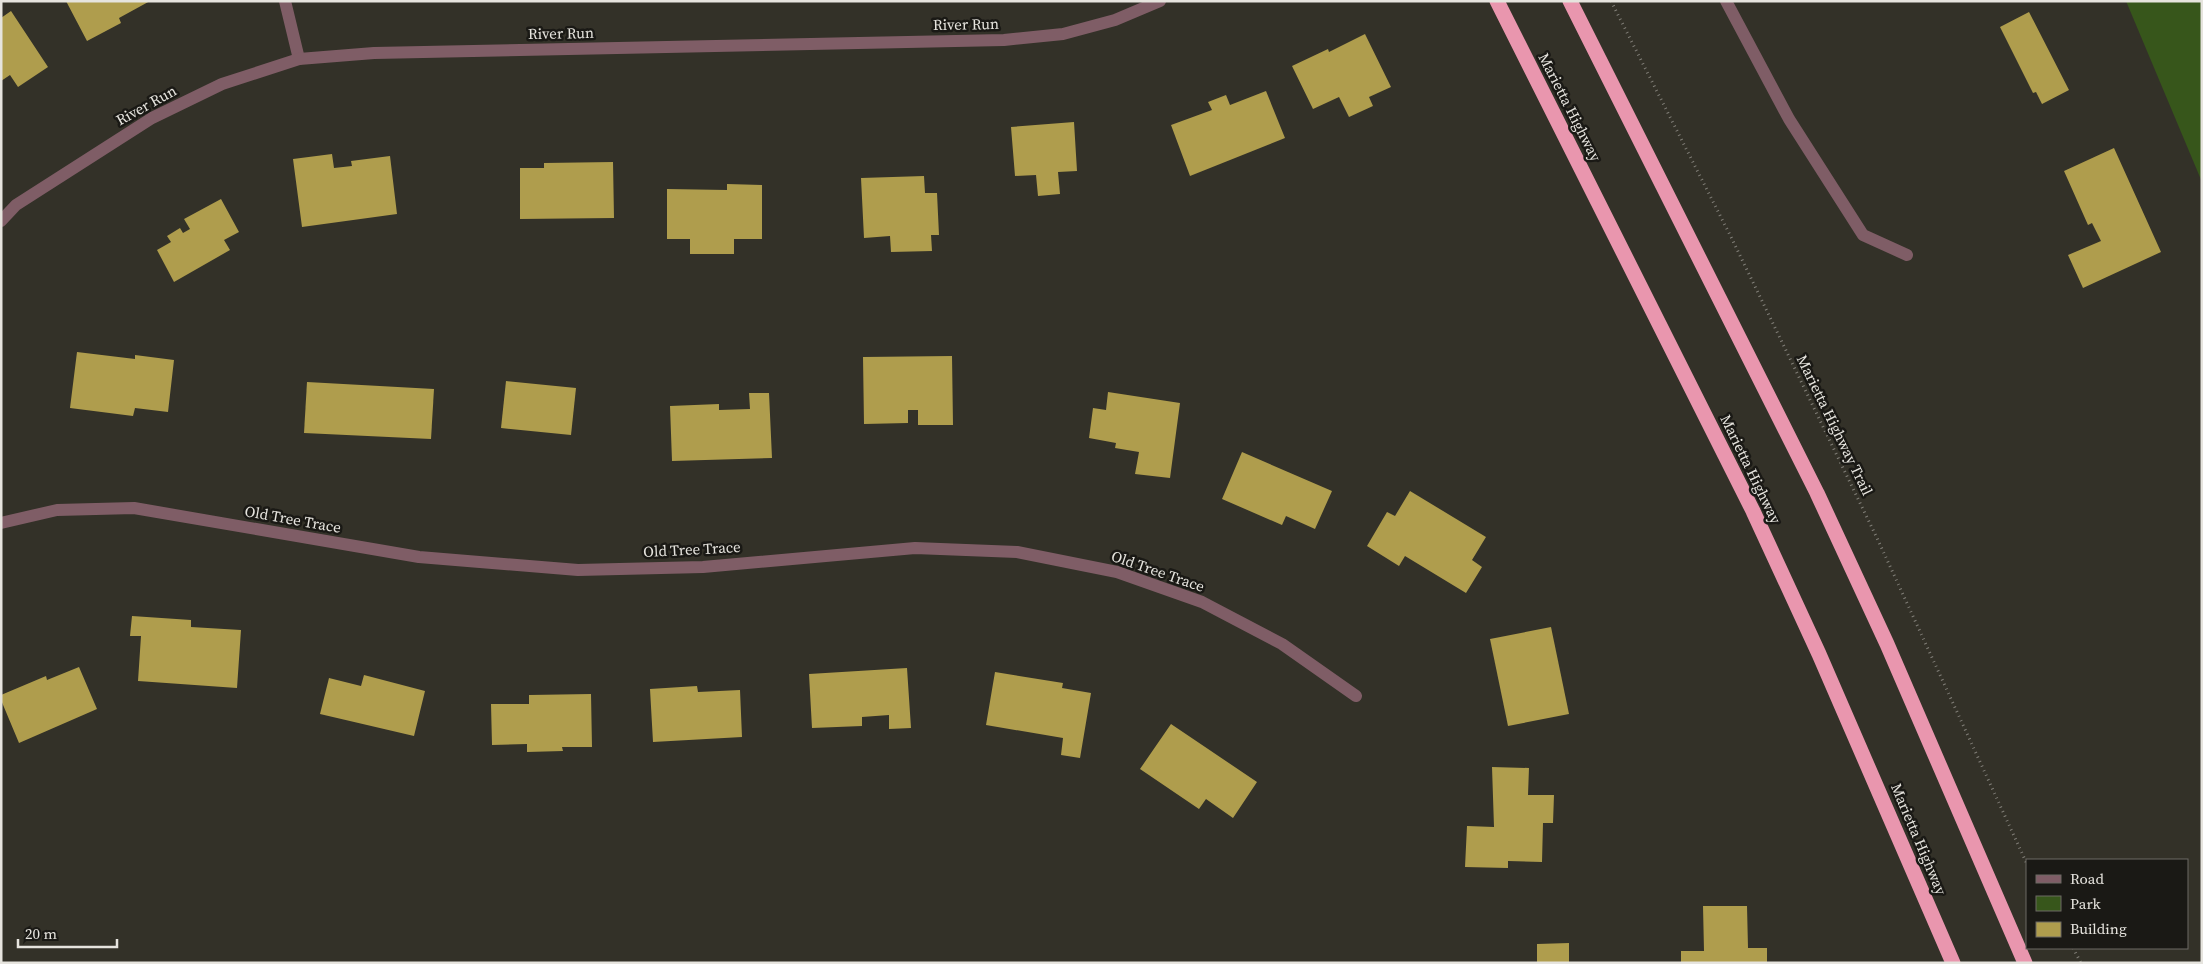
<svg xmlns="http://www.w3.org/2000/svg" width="2203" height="964" font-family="'Source Serif 4',serif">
<rect width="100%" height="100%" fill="#333128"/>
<path fill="#37561b" d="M2126 1H2202V182Z"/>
<g fill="#af9d4d">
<path d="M66 1H150L119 18 121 23 87 41Z"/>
<path d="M11 11 48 67 18 87 10 75 1 81V18Z"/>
<path d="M2029 12 2069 90 2042 104 2036 92 2033 93 2000 27Z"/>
<path d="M1365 34 1391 87 1369 97 1373 106 1349 117 1339 97 1313 109 1292 66 1328 49 1329 52Z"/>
<path d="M1266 91 1285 138 1190 176 1171 125 1212 110 1208 102 1226 95 1230 105Z"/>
<path d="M1074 122 1077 171 1058 172 1060 194 1038 196 1036 175 1015 176 1011 127Z"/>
<path d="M2114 148 2161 252 2083 288 2068 255 2101 241 2092 223 2088 225 2064 171Z"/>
<path d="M332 154 334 168 352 166 351 161 390 156 397 214 302 227 293 159Z"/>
<path d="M613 162 614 218 520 219V168H544V163Z"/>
<path d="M924 176 925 193H937L939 235H931L932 251 891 252 890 236 864 238 861 178Z"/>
<path d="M727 184 762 185V239H734V254H690V239H667V189L727 190Z"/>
<path d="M221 199 239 232 224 240 230 250 174 282 157 250 171 242 167 236 180 228 183 233 190 229 184 219Z"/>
<path d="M77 352 135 359V355L174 360 168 412 135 408 133 416 70 408Z"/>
<path d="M952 356 953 425H918V410H908V423L864 424 863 357Z"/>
<path d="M506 381 576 388 571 435 501 428Z"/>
<path d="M307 382 434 389 431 439 304 433Z"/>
<path d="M1108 392 1180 403 1170 478 1135 474 1139 452 1115 448 1116 443 1089 438 1093 408 1106 410Z"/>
<path d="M749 393H769L772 458 672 461 670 406 719 404V410L750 409Z"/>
<path d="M1242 452 1332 491 1315 529 1286 516 1282 525 1222 499Z"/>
<path d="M1410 491 1486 537 1472 560 1482 567 1466 593 1405 556 1399 566 1367 546 1387 512 1395 516Z"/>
<path d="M132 616 191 620V627L241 630 237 688 138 681 141 636H130Z"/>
<path d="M1551 627 1569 714 1508 726 1490 639Z"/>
<path d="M79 667 97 709 19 743 1 700V695L46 676 47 680Z"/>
<path d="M907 668 911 728 889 729V715L862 717V726L812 728 809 674Z"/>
<path d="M995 672 1063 683 1062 688 1091 693 1080 758 1061 755 1063 738 986 725Z"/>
<path d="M364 675 425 691 414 736 320 714 329 678 361 686Z"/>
<path d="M697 686 698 692 740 690 742 737 653 742 650 689Z"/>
<path d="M591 694 592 747H562L563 751 527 752V744L492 745 491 704H529V695Z"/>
<path d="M1171 724 1257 782 1233 818 1206 799 1199 809 1140 769Z"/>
<path d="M1492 767 1529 768 1528 795H1554L1553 823H1543L1542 862 1508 861V868L1465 867 1467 826 1494 827Z"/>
<path d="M1703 906H1747L1748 948H1767V963H1681V951H1704Z"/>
<path d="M1569 943V963H1537V944Z"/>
</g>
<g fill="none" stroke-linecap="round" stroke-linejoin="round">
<g stroke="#807e77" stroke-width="3" stroke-dasharray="1 4" stroke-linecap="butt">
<path d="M1611 1 1731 237 1877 538 2027 864"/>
<path d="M2073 948 2081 963"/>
</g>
<g stroke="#7f5d66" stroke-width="12">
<path d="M285 1 299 59"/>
<path d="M1726 1 1789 119 1863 235 1907 255"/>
<path d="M1 221 16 205 152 118 222 84 299 59 374 53 1004 40 1063 34 1115 20 1160 1"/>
<path d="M1 523 57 510 134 508 419 557 578 570 703 567 915 548 1017 552 1117 572 1202 602 1282 644 1356 696"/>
</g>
<g stroke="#e996ae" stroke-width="15">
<path d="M1497 1 1753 511 1819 654 1953 963"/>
<path d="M1570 1 1817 493 1887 644 2025 963"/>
</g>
</g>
<g text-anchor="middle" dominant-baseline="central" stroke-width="5" stroke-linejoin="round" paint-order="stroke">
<g font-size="15" fill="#e6e4de" stroke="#1a1915">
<text transform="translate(966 24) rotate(-1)">River Run</text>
<text transform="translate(561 33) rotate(-1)">River Run</text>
<text transform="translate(146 105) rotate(-29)">River Run</text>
<text transform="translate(1570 107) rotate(63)">Marietta Highway</text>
<text transform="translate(1835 425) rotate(64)">Marietta Highway Trail</text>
<text transform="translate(1751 469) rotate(64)">Marietta Highway</text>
<text transform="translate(293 519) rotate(10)">Old Tree Trace</text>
<text transform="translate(692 549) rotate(-3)">Old Tree Trace</text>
<text transform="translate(1158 571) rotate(19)">Old Tree Trace</text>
<text transform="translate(1919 839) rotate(67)">Marietta Highway</text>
</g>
</g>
<rect width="2203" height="964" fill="none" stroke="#e6e4de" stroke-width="5"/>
<rect x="2026" y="859" width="162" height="90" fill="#1a1915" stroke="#6c6a65"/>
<rect x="2036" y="875" width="25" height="8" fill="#7f5d66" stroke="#6c6a65"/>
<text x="2070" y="884" font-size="15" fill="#e6e4de">Road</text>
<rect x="2036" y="896" width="25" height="15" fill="#37561b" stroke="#6c6a65"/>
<text x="2070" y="909" font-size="15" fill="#e6e4de">Park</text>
<rect x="2036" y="922" width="25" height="15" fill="#af9d4d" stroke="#6c6a65"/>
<text x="2070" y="934" font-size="15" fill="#e6e4de">Building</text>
<path d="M18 939v8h99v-8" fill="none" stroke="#e6e4de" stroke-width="2.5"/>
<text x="25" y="939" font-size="15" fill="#e6e4de" stroke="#1a1915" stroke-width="4" paint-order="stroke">20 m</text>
</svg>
